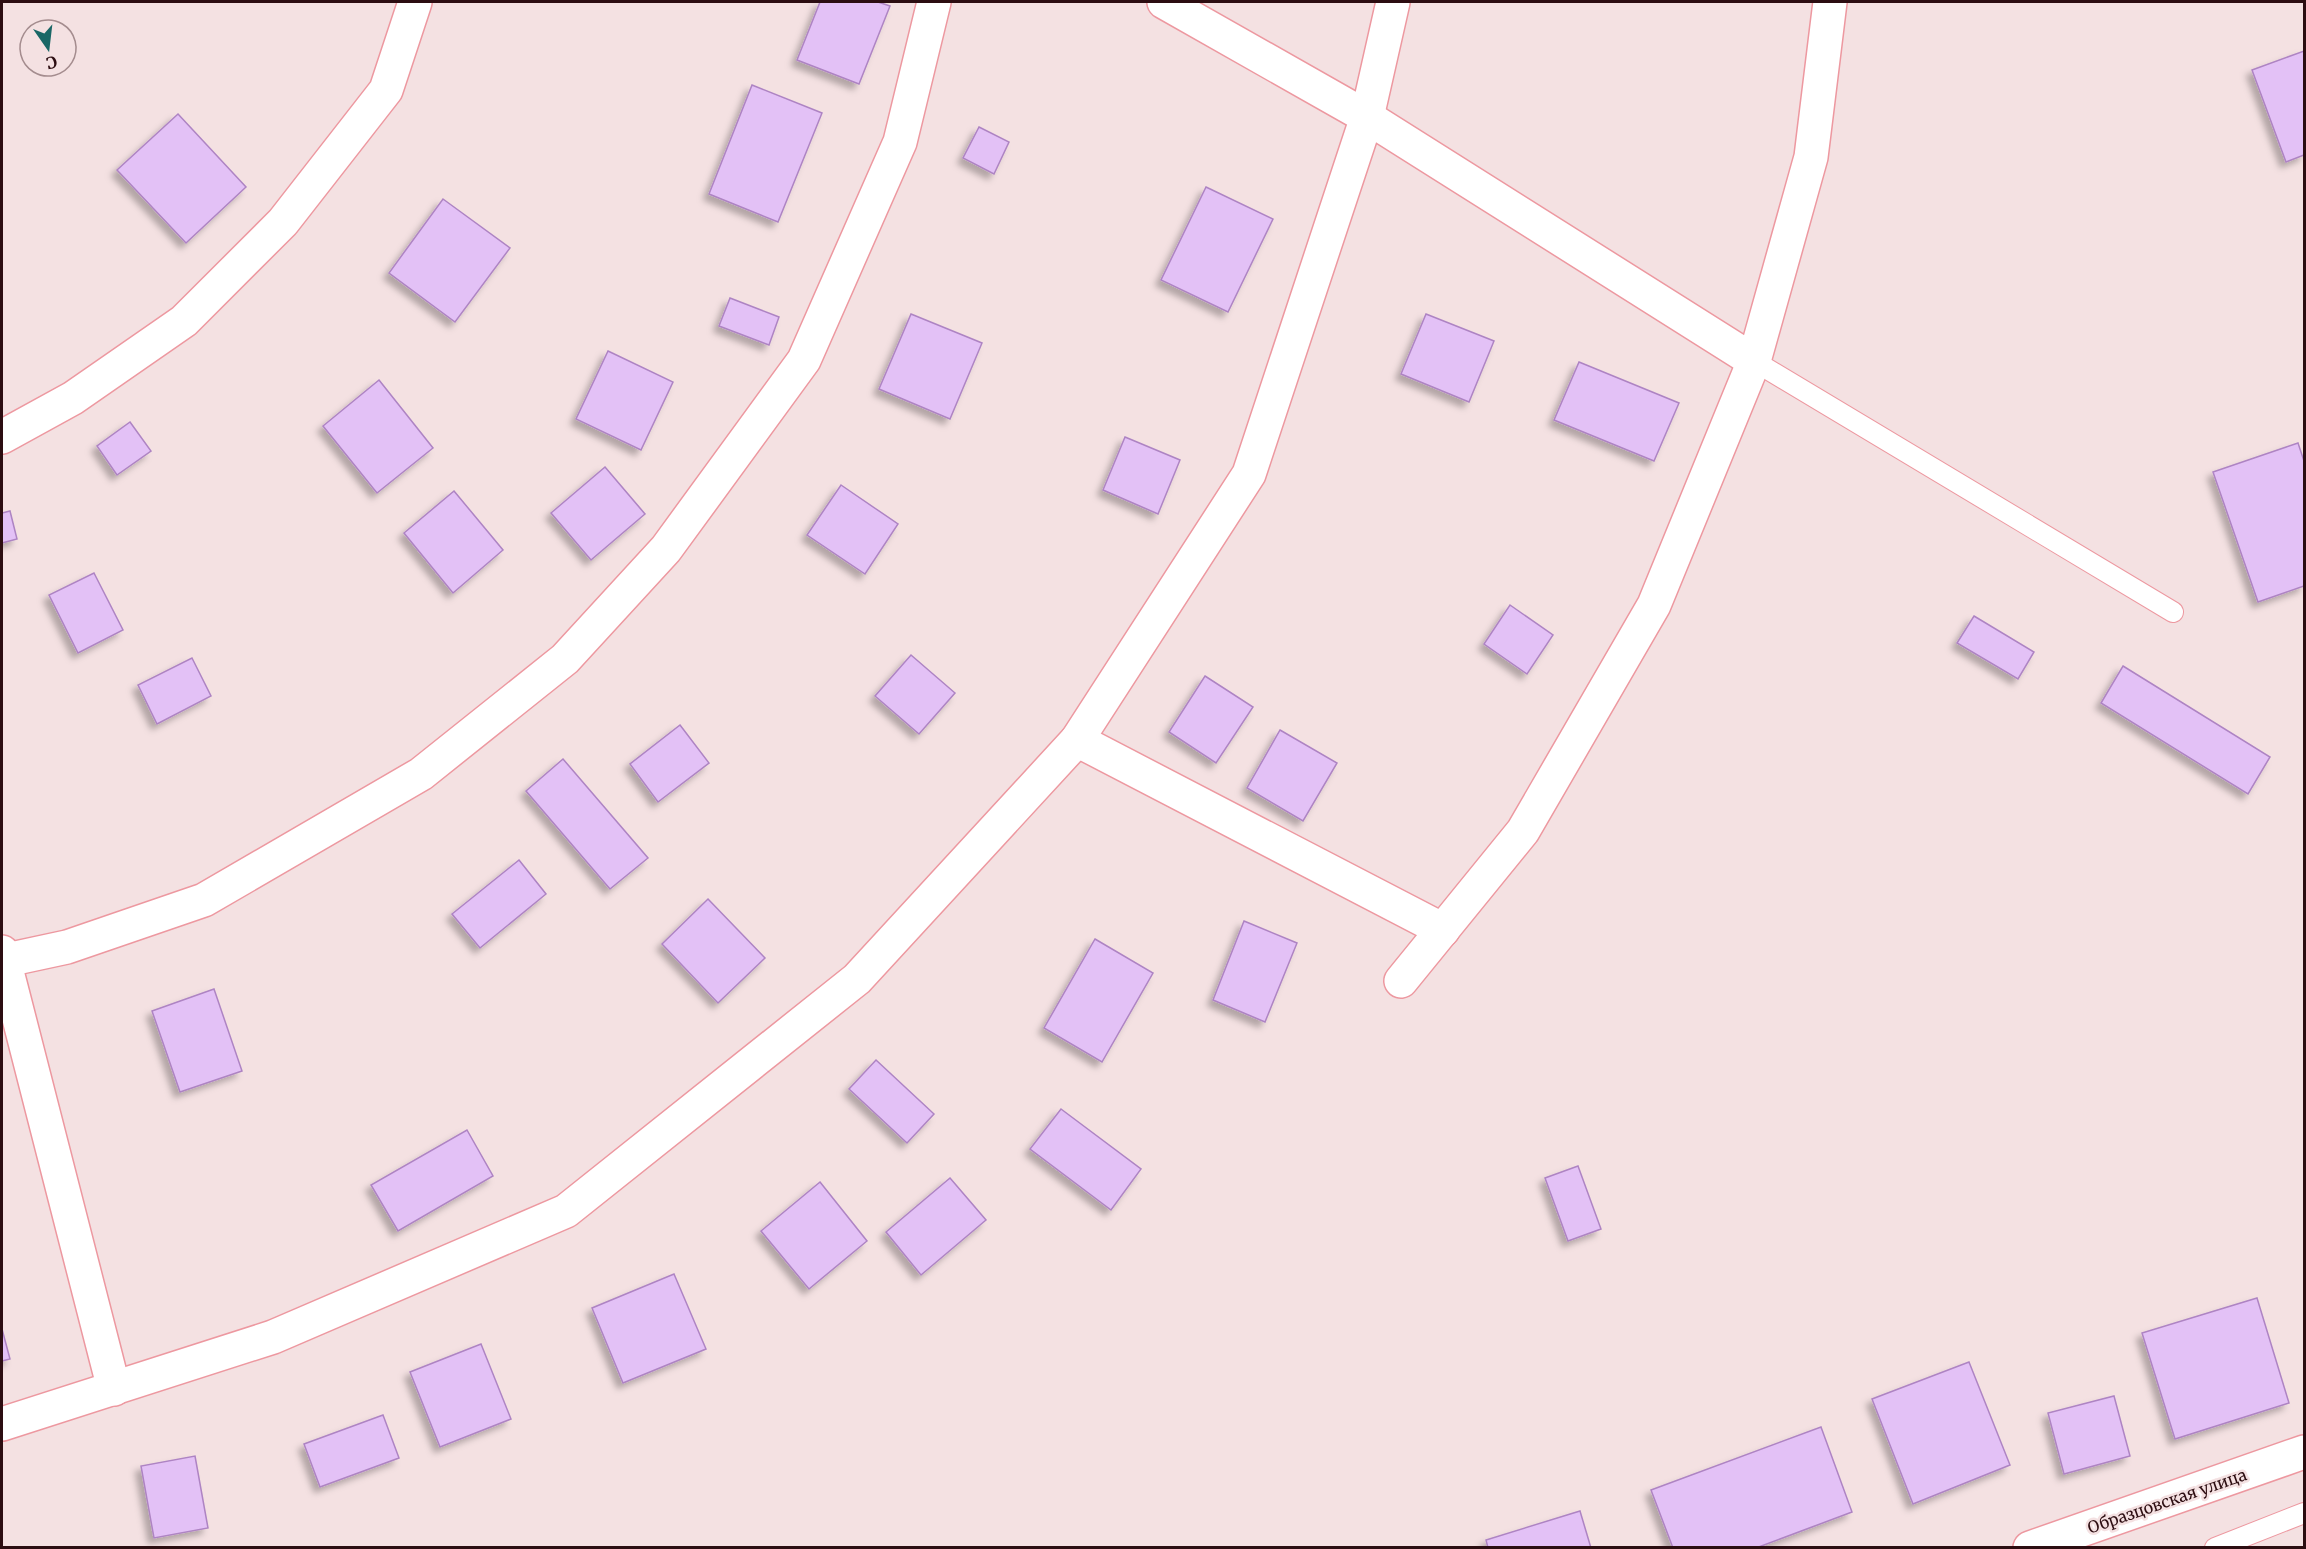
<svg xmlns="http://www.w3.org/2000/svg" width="2306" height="1549" font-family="Merriweather,serif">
<defs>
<filter id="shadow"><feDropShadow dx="-5.5" dy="5.5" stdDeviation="3" flood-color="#0004"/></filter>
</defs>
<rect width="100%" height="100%" fill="#f4e1e2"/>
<g fill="#e3c1f6" stroke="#ae84c3" stroke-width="1.5" filter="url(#shadow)">
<path d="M820 2H878L890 6 859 84 797 60Z"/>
<path d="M2304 51V155L2286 162 2252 70Z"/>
<path d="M752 85 822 113 778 222 709 194Z"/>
<path d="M178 114 246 187 186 243 117 170Z"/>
<path d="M979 127 1009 142 994 174 963 158Z"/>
<path d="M1206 187 1273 219 1228 312 1161 280Z"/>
<path d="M443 199 510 248 455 322 389 273Z"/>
<path d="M730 298 779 317 769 345 719 326Z"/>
<path d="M911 314 982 343 950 419 879 389Z"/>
<path d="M1426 314 1494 341 1469 402 1401 374Z"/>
<path d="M608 351 673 382 641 450 576 419Z"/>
<path d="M1579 362 1679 403 1654 461 1554 420Z"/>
<path d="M379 380 433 448 377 493 323 426Z"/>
<path d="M130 422 151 451 117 475 97 446Z"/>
<path d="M1125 437 1180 460 1158 514 1103 490Z"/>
<path d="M2298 443 2304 461V586L2258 602 2213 472Z"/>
<path d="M605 467 645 514 591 560 551 513Z"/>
<path d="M841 485 898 524 865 574 807 535Z"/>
<path d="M454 491 503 550 453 593 404 533Z"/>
<path d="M10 511 17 539 2 543V513Z"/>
<path d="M94 573 123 630 78 653 49 595Z"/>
<path d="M1510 605 1553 635 1527 674 1484 644Z"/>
<path d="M1974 616 2034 652 2018 679 1957 643Z"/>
<path d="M911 655 955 693 919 734 875 696Z"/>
<path d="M192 658 211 696 157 724 138 685Z"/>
<path d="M2123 666 2270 757 2248 794 2101 703Z"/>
<path d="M1205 676 1253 707 1216 763 1169 732Z"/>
<path d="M680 725 709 763 658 802 630 764Z"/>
<path d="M1280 730 1337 763 1303 821 1247 788Z"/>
<path d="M563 759 648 858 610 889 526 791Z"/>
<path d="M519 860 546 894 480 948 452 914Z"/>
<path d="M708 899 765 958 718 1003 662 944Z"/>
<path d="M1244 921 1297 943 1265 1022 1213 1000Z"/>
<path d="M1095 939 1153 973 1102 1062 1044 1028Z"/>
<path d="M214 989 242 1071 180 1092 152 1011Z"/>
<path d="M876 1060 934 1114 907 1143 849 1089Z"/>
<path d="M1061 1109 1141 1169 1111 1210 1030 1149Z"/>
<path d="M467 1130 493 1176 398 1231 371 1185Z"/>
<path d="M1578 1166 1601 1229 1568 1241 1545 1178Z"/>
<path d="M950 1178 986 1220 921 1275 886 1232Z"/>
<path d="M820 1182 867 1241 809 1289 761 1231Z"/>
<path d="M674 1274 706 1349 623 1383 592 1308Z"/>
<path d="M2257 1298 2289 1403 2175 1439 2142 1333Z"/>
<path d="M2 1329 10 1359 2 1361Z"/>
<path d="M481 1344 511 1419 440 1447 410 1372Z"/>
<path d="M1969 1362 2010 1465 1913 1504 1872 1399Z"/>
<path d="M2114 1396 2130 1456 2064 1474 2048 1413Z"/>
<path d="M383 1415 399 1458 320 1487 304 1444Z"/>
<path d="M1821 1427 1852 1512 1756 1548H1673L1651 1490Z"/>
<path d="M195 1456 208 1528 154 1538 141 1466Z"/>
<path d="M1580 1511 1591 1548H1488L1486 1540Z"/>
</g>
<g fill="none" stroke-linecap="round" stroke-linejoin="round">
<g stroke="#ed98a0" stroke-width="22">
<g id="lane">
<path d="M1754 361 2173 612"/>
<path d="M2215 1548 2304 1513"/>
</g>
</g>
<g stroke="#ed98a0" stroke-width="36">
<g id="street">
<path d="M1164 2 1367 117 1754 361"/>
<path d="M2 437 73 398 184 321 283 222 386 90 415 2"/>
<path d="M1077 740 1443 930"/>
<path d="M2 952 114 1389"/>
<path d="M2 961 67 947 204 900 421 774 565 659 666 549 804 360 900 142 934 2"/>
<path d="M1401 981 1523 831 1654 605 1754 361 1811 157 1830 2"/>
<path d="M2 1424 273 1337 566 1211 857 979 1077 740 1249 474 1367 117 1393 2"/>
<path d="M2030 1548 2304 1452"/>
</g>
</g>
<use href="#lane" stroke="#fff" stroke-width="20"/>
<use href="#street" stroke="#fff" stroke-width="33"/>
</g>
<g text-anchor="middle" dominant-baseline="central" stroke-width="5" stroke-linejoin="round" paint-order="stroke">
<g font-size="16" fill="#2c0d11" stroke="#f4e1e2">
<text transform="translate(2167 1501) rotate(-19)">Образцовская улица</text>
</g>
</g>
<rect width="2306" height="1549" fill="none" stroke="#2c0d11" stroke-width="6"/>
<g transform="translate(48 48) rotate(166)"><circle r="28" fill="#f4e1e2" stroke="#a48c8e" stroke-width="1.5"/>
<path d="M0-4.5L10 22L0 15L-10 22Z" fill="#1a6766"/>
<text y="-9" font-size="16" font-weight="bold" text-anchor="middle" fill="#2c0d11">С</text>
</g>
</svg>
